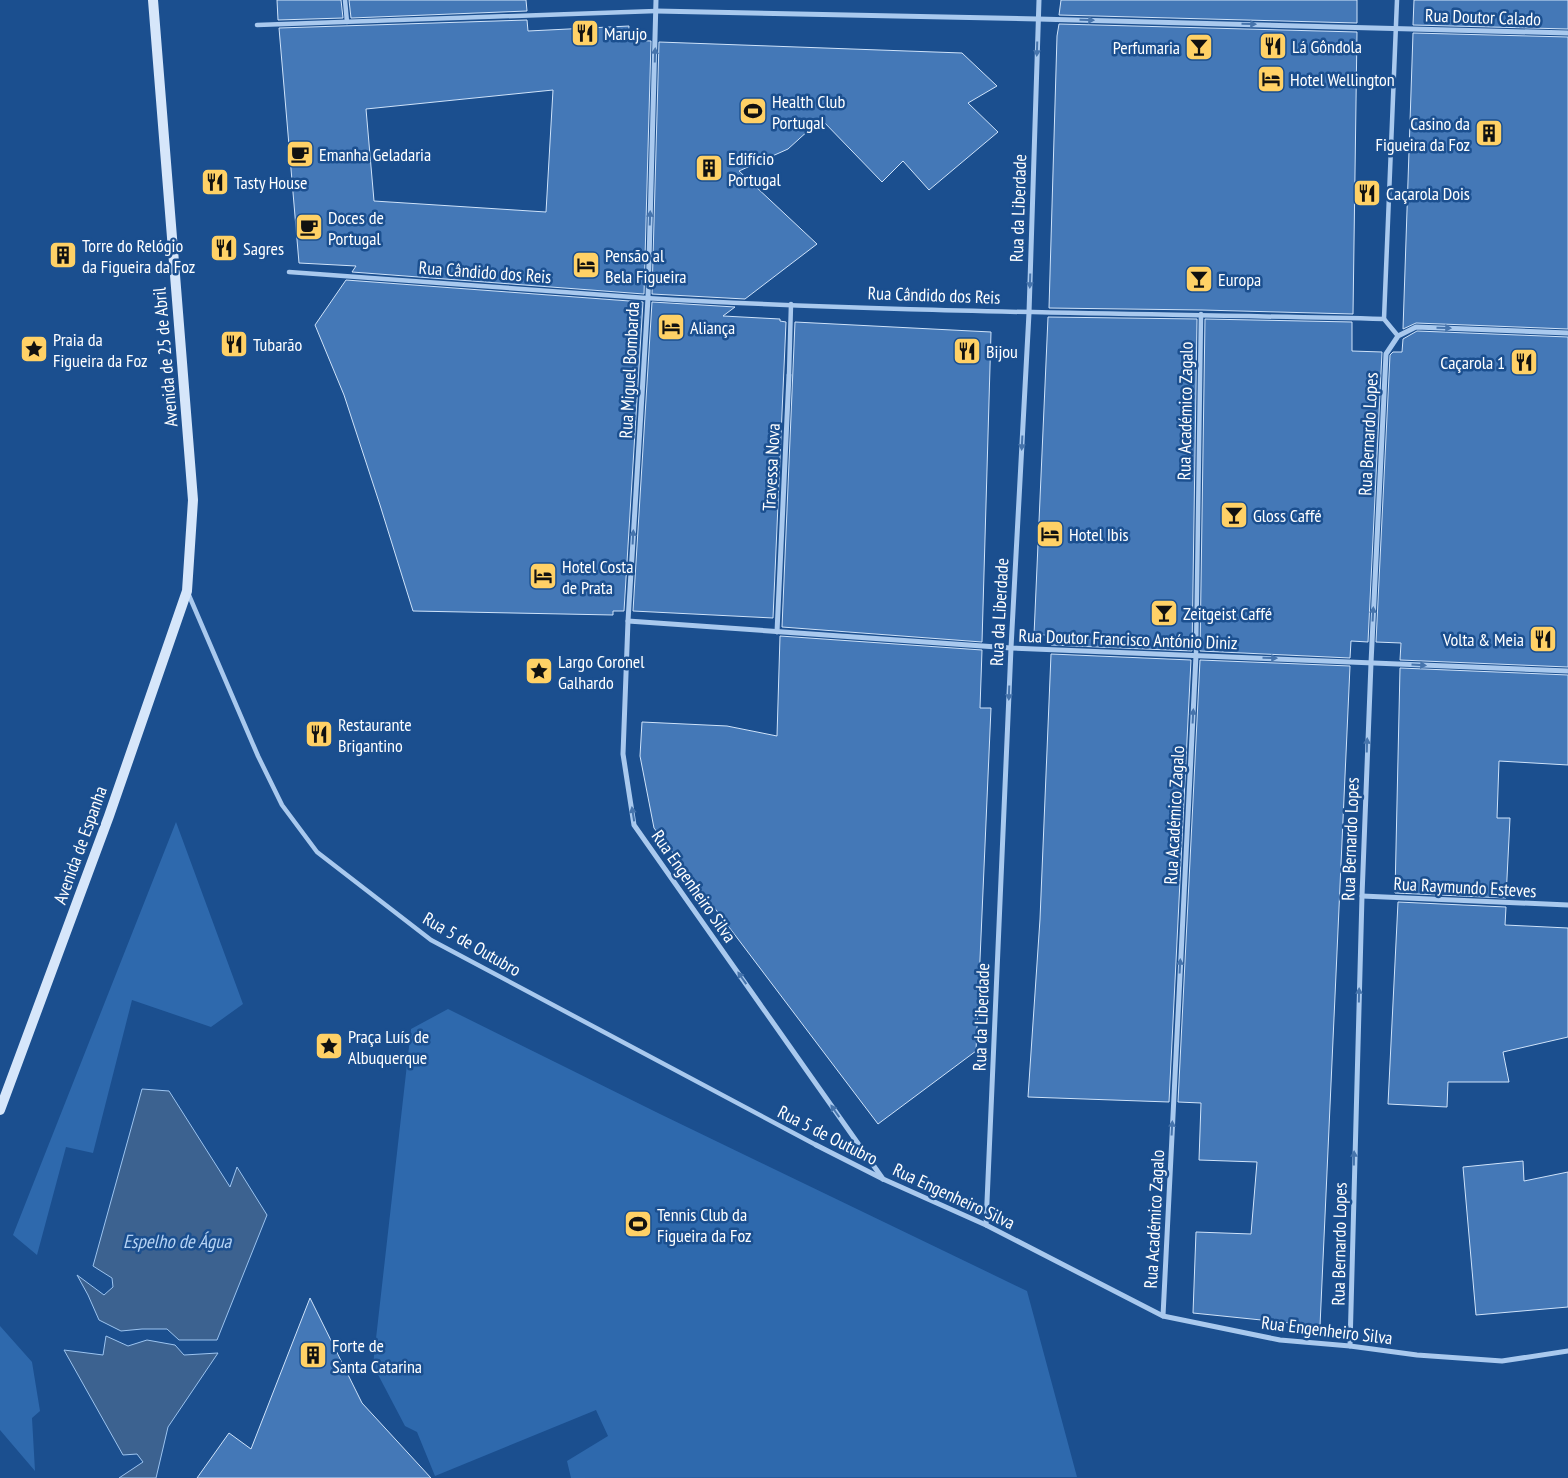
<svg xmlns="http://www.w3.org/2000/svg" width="1568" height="1478" font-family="'PT Sans Narrow',sans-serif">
<rect width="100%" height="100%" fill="#1b4f8f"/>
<g fill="#2e69ad">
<path d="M176 822 243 1004 211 1027 132 1000 93 1153 66 1147 37 1255 13 1235Z"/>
<path d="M448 1009 660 1114 1027 1291 1077 1477 571 1478 567 1461 608 1436 596 1410 435 1476 417 1432 405 1426 373 1365 411 1029Z"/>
<path d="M0 1326 32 1362 40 1411 32 1418 35 1471 0 1430Z"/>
</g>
<g fill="#3c6290" stroke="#9cc4f0">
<path d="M142 1089 169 1091 230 1187 237 1167 267 1215 217 1340H179L167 1329H142L121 1331 99 1320 88 1295 77 1275 104 1295 113 1287 112 1278 93 1266Z"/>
<path d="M106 1336 128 1346 147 1340 175 1345 184 1355 218 1353 168 1427 156 1478H119L143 1462 137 1454 123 1455 64 1350 103 1355Z"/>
</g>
<g fill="#4478b7" stroke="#cfe3fa" fill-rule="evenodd">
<path d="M277 0H341L343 18 278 20Z"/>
<path d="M349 0H526L527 11 351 18Z"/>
<path d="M1061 0H1357V23L1059 15Z"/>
<path d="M1414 0H1568V29L1413 25Z"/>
<path d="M527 20 528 31 629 26 628 40 651 41 644 294 352 272 356 266 299 263 279 28ZM553 90 546 212 374 201 366 109Z"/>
<path d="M1059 24 1357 32 1353 314 1202 310 1049 308 1057 36Z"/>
<path d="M1413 33 1568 37V329L1416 323 1403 329Z"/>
<path d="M659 42 962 53 997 86 968 103 998 132 929 190 903 161 882 182 821 119 788 149 739 171 817 244 745 299 652 294Z"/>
<path d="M346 280 643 302 624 611H613V615L413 611 380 505 344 395 315 325Z"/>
<path d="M652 302 735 307 723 316 780 319V321L786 322 773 618 633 611Z"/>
<path d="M1048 317 1197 319 1192 651 1051 645V635H1034Z"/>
<path d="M1205 319 1352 322V351L1382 352 1368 642 1351 641 1350 658 1200 651Z"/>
<path d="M795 322 991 332 982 642 782 627Z"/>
<path d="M1417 331 1568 337V667L1400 660 1401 643 1376 642 1390 355 1393 352H1402L1403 339Z"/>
<path d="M780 636 982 650 980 708H991L976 1051 878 1124 654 828 640 756 642 722 727 726 777 736Z"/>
<path d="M1051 654 1191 660 1169 1102 1028 1097 1040 919Z"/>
<path d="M1200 660 1350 666 1320 1326 1193 1313 1196 1232 1251 1234 1257 1162 1199 1160 1201 1103 1178 1102Z"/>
<path d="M1400 668 1568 675V765L1499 761 1497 818H1510L1506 898 1395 893Z"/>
<path d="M1398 902 1506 907 1505 925 1568 928V1037L1503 1052 1509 1082H1448L1447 1107 1388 1104Z"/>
<path d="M1523 1161 1524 1181 1568 1172V1307L1476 1315 1463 1167Z"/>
<path d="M310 1298 362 1403 431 1478H197L229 1433 251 1449Z"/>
</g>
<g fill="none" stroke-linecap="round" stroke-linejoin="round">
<g stroke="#a9c9ee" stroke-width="4.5">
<path d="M345 0 347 22"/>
<path d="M257 25 656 11"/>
<path d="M289 272C408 280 527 290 646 298 892 313 1138 313 1384 319L1398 336"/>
<path d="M1384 319 1397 0"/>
<path d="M789 375 791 304"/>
<path d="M188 593 258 756 282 805 317 852 431 940 816 1145"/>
<path d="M1196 655 1201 314"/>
</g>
<g stroke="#a9c9ee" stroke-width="5">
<path d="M656 0 648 298 628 621 623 754 634 825 883 1179"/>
<path d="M656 11 1038 19 1568 33"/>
<path d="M628 621 1011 648 1568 671"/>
<path d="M777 632 789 375"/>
<path d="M1362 896 1568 905"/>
<path d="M816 1145 883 1179 986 1225 1163 1316 1280 1340 1350 1346 1417 1355 1502 1361 1568 1351"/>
<path d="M986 1225 1011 648 1029 313 1039 0"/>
<path d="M1163 1316 1196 655"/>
<path d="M1350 1346 1362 896 1371 663 1386 354 1398 336 1416 327 1568 333"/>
</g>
<path stroke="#d6e6fa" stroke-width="10" d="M0 1110 109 816 187 591 193 500 153 0"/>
</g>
<defs><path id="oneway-solid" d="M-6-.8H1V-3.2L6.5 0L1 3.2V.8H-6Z" transform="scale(1.25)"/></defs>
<g fill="#4674ac">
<use href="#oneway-solid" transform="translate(1087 20) rotate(2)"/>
<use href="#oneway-solid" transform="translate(1249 24) rotate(2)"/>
<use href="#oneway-solid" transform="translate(1037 49) rotate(92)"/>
<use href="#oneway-solid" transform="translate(655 55) rotate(-88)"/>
<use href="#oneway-solid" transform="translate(650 218) rotate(-88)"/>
<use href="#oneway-solid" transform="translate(1030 281) rotate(92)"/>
<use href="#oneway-solid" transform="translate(1444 328) rotate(2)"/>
<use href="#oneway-solid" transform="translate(1022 443) rotate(93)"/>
<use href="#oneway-solid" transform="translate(633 537) rotate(-87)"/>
<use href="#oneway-solid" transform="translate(1373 614) rotate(-87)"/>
<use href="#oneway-solid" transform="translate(1270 658) rotate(2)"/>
<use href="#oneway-solid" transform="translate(1419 665) rotate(3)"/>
<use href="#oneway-solid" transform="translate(1009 693) rotate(92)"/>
<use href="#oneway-solid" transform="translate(1193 716) rotate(-87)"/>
<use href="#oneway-solid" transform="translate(1367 745) rotate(-88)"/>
<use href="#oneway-solid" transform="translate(633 814) rotate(-99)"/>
<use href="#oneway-solid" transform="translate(1180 966) rotate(-87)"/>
<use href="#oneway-solid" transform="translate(742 978) rotate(-125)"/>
<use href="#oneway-solid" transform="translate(1359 995) rotate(-89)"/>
<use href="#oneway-solid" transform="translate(835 1111) rotate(-125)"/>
<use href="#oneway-solid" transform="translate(1172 1128) rotate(-87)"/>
<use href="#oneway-solid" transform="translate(1354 1158) rotate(-89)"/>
</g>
<defs>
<g id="restaurant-square" transform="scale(1.4375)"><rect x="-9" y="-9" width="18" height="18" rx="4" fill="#ffd166" stroke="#1b4f8f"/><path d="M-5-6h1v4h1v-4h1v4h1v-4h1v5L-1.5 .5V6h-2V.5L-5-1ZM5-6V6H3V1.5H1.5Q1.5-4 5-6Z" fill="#111"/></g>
<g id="bar-square" transform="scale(1.4375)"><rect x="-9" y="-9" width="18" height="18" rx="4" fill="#ffd166" stroke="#1b4f8f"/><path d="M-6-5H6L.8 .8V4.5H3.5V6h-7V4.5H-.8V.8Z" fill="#111"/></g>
<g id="hotel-square" transform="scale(1.4375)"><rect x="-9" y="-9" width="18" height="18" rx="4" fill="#ffd166" stroke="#1b4f8f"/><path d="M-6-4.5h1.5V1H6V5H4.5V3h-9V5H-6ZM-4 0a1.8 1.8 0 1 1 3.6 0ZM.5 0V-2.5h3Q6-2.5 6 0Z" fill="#111"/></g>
<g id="stadium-square" transform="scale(1.4375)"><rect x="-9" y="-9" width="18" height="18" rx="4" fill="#ffd166" stroke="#1b4f8f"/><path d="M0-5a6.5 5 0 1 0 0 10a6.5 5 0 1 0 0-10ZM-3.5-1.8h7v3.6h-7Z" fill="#111"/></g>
<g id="building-square" transform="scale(1.4375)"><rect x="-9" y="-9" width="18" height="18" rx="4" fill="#ffd166" stroke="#1b4f8f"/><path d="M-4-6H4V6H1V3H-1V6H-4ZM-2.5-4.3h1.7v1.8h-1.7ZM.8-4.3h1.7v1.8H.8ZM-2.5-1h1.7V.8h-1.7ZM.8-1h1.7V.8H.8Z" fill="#111"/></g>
<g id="cafe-square" transform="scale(1.4375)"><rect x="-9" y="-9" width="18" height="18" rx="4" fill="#ffd166" stroke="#1b4f8f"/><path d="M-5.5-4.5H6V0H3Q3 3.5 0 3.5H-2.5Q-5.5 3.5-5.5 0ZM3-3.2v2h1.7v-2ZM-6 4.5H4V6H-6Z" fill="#111"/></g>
<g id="sight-square" transform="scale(1.4375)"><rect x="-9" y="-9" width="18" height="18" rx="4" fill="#ffd166" stroke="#1b4f8f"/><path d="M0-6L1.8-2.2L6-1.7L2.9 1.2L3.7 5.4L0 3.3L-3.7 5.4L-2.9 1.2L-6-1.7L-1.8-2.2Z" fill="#111"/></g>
</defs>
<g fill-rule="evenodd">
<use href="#restaurant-square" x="585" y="33"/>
<use href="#restaurant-square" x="1273" y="46"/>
<use href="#bar-square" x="1199" y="47"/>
<use href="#hotel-square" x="1271" y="79"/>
<use href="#stadium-square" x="753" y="111"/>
<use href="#building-square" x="1489" y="133"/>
<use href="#cafe-square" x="300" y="154"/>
<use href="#building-square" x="709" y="168"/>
<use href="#restaurant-square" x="215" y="182"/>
<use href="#restaurant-square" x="1367" y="193"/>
<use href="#cafe-square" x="309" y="227"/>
<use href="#restaurant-square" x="224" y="248"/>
<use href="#building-square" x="63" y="255"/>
<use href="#hotel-square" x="586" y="265"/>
<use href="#bar-square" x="1199" y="279"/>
<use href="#hotel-square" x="671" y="327"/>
<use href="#restaurant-square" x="234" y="344"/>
<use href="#sight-square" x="34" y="349"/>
<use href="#restaurant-square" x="967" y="351"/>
<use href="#restaurant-square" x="1524" y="362"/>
<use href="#bar-square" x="1234" y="515"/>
<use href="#hotel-square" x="1050" y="534"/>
<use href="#hotel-square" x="543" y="576"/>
<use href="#bar-square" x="1164" y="613"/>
<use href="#restaurant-square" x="1543" y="639"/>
<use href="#sight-square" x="539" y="671"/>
<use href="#restaurant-square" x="319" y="734"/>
<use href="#sight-square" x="329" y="1046"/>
<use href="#stadium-square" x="638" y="1224"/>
<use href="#building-square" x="313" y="1355"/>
</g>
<g text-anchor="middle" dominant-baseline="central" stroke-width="5" stroke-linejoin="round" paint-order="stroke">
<g font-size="18" fill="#fff" stroke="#1b4f8f">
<text transform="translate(1483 17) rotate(2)">Rua Doutor Calado</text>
<text transform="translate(1018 208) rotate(-88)">Rua da Liberdade</text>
<text transform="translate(485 272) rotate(4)">Rua Cândido dos Reis</text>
<text transform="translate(934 295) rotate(2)">Rua Cândido dos Reis</text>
<text transform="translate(165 357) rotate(-95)">Avenida de 25 de Abril</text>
<text transform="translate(629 370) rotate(-87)">Rua Miguel Bombarda</text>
<text transform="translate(1185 411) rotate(-89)">Rua Académico Zagalo</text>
<text transform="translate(1368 434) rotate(-87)">Rua Bernardo Lopes</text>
<text transform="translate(771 467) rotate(-87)">Travessa Nova</text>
<text transform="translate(999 612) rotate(-87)">Rua da Liberdade</text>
<text transform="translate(1128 639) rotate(2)">Rua Doutor Francisco António Diniz</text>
<text transform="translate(1174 815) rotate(-87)">Rua Académico Zagalo</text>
<text transform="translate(1350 839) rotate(-88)">Rua Bernardo Lopes</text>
<text transform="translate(80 845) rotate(-70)">Avenida de Espanha</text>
<text transform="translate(694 886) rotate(55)">Rua Engenheiro Silva</text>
<text transform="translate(1465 887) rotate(3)">Rua Raymundo Esteves</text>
<text transform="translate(472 944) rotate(30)">Rua 5 de Outubro</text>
<text transform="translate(981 1017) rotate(-88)">Rua da Liberdade</text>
<text transform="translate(828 1135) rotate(27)">Rua 5 de Outubro</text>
<text transform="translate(954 1196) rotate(25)">Rua Engenheiro Silva</text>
<text transform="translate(1154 1219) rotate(-87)">Rua Académico Zagalo</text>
<text transform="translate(1339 1244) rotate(-89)">Rua Bernardo Lopes</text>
<text transform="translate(1327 1330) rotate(7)">Rua Engenheiro Silva</text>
</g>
<g font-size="18" fill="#fff" stroke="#1b4f8f" text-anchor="start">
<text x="604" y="33">Marujo</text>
<text x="1292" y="46">Lá Gôndola</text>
<text x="1180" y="47" text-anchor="end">Perfumaria</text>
<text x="1290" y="79">Hotel Wellington</text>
<text x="772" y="101">Health Club<tspan x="772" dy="21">Portugal</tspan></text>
<text x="1470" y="123" text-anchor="end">Casino da<tspan x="1470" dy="21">Figueira da Foz</tspan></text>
<text x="319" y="154">Emanha Geladaria</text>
<text x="728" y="158">Edifício<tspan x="728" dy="21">Portugal</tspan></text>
<text x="234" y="182">Tasty House</text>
<text x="1386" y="193">Caçarola Dois</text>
<text x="328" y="217">Doces de<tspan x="328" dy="21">Portugal</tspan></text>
<text x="82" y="245">Torre do Relógio<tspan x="82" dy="21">da Figueira da Foz</tspan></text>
<text x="243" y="248">Sagres</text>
<text x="605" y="255">Pensão al<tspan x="605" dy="21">Bela Figueira</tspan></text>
<text x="1218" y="279">Europa</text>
<text x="690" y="327">Aliança</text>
<text x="53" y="339">Praia da<tspan x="53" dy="21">Figueira da Foz</tspan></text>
<text x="253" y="344">Tubarão</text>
<text x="986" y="351">Bijou</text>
<text x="1505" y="362" text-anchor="end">Caçarola 1</text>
<text x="1253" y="515">Gloss Caffé</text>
<text x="1069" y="534">Hotel Ibis</text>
<text x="562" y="566">Hotel Costa<tspan x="562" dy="21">de Prata</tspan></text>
<text x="1183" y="613">Zeitgeist Caffé</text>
<text x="1524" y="639" text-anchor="end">Volta &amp; Meia</text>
<text x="558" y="661">Largo Coronel<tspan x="558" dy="21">Galhardo</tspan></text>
<text x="338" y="724">Restaurante<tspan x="338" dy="21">Brigantino</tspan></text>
<text x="348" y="1036">Praça Luís de<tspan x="348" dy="21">Albuquerque</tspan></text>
<text x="657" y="1214">Tennis Club da<tspan x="657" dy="21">Figueira da Foz</tspan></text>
<text x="332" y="1345">Forte de<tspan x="332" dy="21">Santa Catarina</tspan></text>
</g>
<g font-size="19" font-style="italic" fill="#b5d3f5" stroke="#1b4f8f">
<text x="177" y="1241">Espelho de Água</text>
</g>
</g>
</svg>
